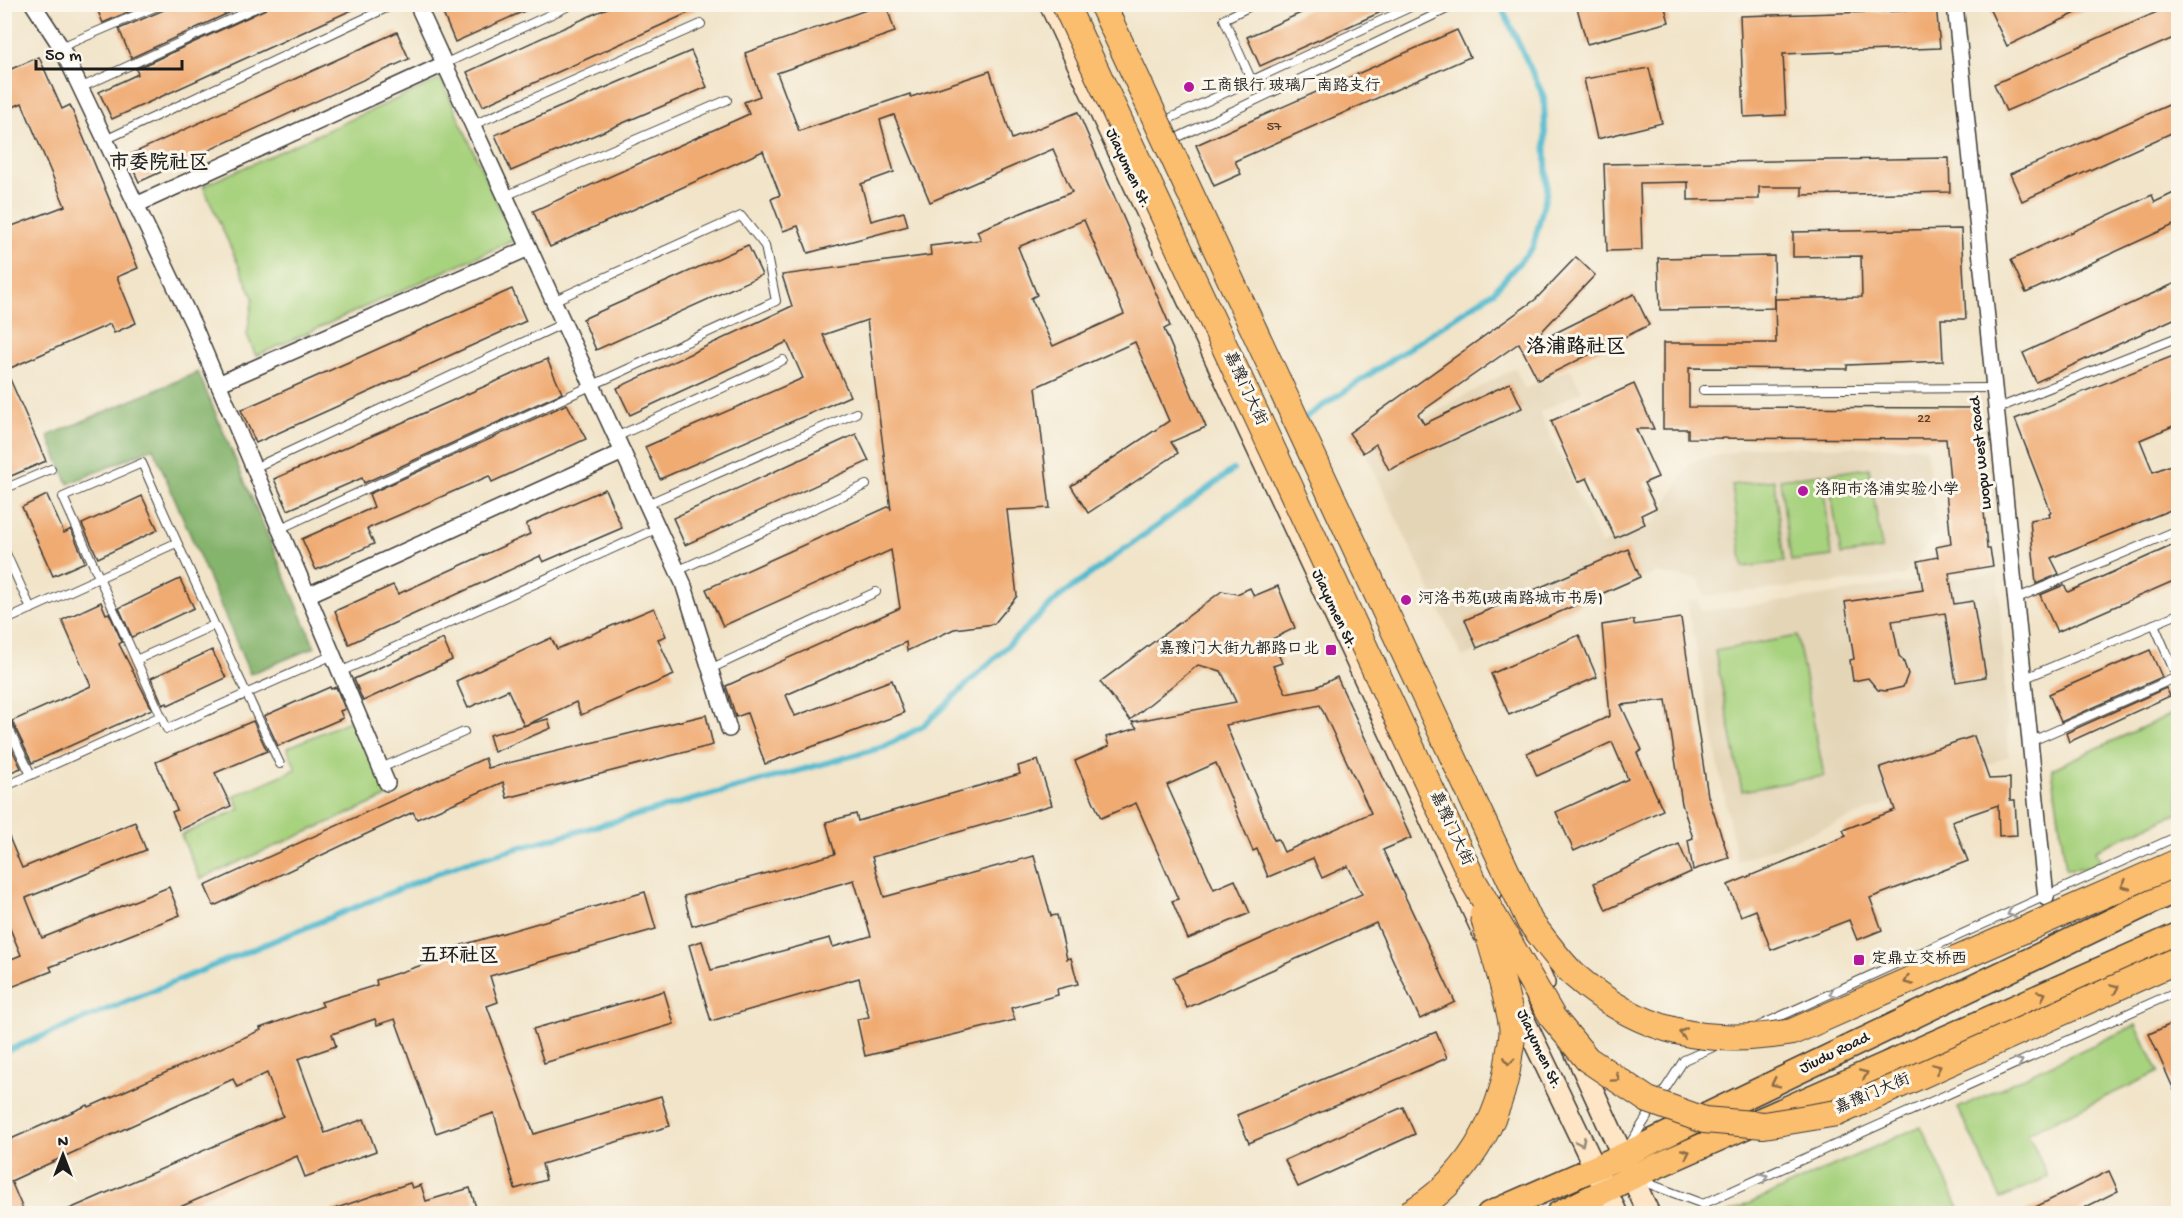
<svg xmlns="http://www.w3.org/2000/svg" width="2183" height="1218" font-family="'Gochi Hand','LXGW WenKai TC',sans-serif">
<rect width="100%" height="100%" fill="#fbf7ec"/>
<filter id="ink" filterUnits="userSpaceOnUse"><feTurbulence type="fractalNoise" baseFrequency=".0167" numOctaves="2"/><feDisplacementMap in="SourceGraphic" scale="12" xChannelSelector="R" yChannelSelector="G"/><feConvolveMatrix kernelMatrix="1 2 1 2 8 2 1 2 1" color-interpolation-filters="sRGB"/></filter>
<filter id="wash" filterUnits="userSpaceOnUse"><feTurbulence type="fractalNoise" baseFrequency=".008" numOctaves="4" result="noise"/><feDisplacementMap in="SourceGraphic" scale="24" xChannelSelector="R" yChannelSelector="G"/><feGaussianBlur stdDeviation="1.35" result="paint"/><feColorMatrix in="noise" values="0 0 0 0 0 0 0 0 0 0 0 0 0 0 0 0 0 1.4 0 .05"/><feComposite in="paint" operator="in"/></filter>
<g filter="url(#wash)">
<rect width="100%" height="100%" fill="#f1e4c9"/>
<g fill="#e4d5b7">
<path d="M1515 368 1525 389 1570 368 1582 391 1540 412 1601 545 1656 520 1691 462 1753 447H1926L1937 532 1903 576 1704 596 1699 580 1656 573 1462 657 1367 456 1376 445Z"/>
<path d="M1998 574 2009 756 1737 862 1687 601 1698 599 1701 611 1809 598 1887 585Z"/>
</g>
<g fill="#a7d27e" stroke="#62774d" stroke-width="1.5">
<path d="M441 79 514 240 256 356 247 335 253 297 203 186Z"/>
<path d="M1869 468 1882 549 1841 555 1828 474Z"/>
<path d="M1822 474 1832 556 1791 561 1780 479Z"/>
<path d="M1774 480 1784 562 1743 567 1732 485Z"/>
<path d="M1797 636 1824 776 1742 791 1715 651Z"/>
<path d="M2178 711V813L2096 850 2101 862 2086 868 2066 869 2052 769Z"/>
<path d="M355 718 389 796 200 879 181 835 240 809 234 796 296 769 287 748Z"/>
<path d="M2136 1025 2159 1072 2028 1133 2048 1177 2001 1199 1958 1108Z"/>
<path d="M1921 1126 1961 1213H1728Z"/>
</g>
<path fill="#85b46d" stroke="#506844" stroke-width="1.5" d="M198 372 315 647 250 674 153 448 68 484 48 436Z"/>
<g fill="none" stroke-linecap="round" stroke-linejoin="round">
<g stroke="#50b9ce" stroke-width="6">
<path d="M1306 417 1493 292 1533 247 1547 191 1544 97 1500 4"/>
<path d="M4 1052 460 864 884 747 923 726 1059 597 1233 470"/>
</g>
</g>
<g id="blocks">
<g fill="#f0ab73" fill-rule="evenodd">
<path d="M95 4H146L103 23Z"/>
<path d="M168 4H248L131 58 119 29 164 10Z"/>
<path d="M270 4H365L112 119 99 92 138 74 136 69 266 9Z"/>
<path d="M439 4H540L455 42Z"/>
<path d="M616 4H708L483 106 467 72Z"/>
<path d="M883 4H886L895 32 777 73 799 131 910 94 911 97 990 71 1012 139 1078 112 1170 326 1164 329 1206 427 1171 442 1178 453 1088 513 1071 486 1169 421 1135 342 1036 387 1050 508 1007 510 1017 596 994 624 954 629 907 651 906 642 786 695 795 716 892 680 904 713 765 764 747 713 736 717 726 686 900 608 891 550 723 626 706 589 890 506 891 510 867 320 823 335 850 396 660 479 645 447 803 378 787 342 630 415 617 388 792 306 782 275 931 255 930 246 981 240 977 231 1072 192 1053 149 930 202 894 115 880 120 894 172 861 184 871 221 904 212 908 226 808 253 798 226 783 231 771 199 780 195 763 151 550 247 533 211 749 114 744 102 760 96 745 53ZM1084 220 1124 314 1053 346 1031 298 1037 295 1018 247Z"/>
<path d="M1321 4H1399L1260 66 1247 37Z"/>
<path d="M1576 4H1664L1669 22 1587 44Z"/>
<path d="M1905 4H1936L1940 48 1783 54 1786 115 1744 117 1740 16 1905 11Z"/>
<path d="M1997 4H2095L2007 46 1989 8Z"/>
<path d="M2175 4H2178V36L2006 111 1994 84Z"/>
<path d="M1457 30 1470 57 1235 161 1241 174 1214 186 1196 145Z"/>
<path d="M397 32 409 59 139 182 127 156Z"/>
<path d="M691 51 707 87 511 171 495 135Z"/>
<path d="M39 57 62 109 70 105 138 268 117 277 136 323 114 333 110 324 6 370 46 461 4 479V229L65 206 22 103 4 111V72Z"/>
<path d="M1649 68 1662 123 1597 139 1584 79Z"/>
<path d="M2178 101V130L2022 201 2010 174Z"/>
<path d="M1949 158 1950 192 1802 195V187H1759V199L1688 200V182L1640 183 1642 250 1607 251 1604 164Z"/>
<path d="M2178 191V223L2026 293 2011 260 2152 195 2155 202Z"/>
<path d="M1961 229 1966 319H1941L1943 361 1847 365V369L1689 368V407L1976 408 1987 549H1990L1993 566 1949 573 1954 604 1973 601 1986 677 1956 682 1945 613 1892 621 1899 656 1903 660 1908 674 1903 687 1886 691 1878 690 1868 678 1853 681 1850 660 1854 659 1845 602 1923 590 1918 561 1938 557 1936 547 1951 544 1946 491 1951 490 1946 439 1688 438V429H1663V343H1776L1775 299 1862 297 1861 256 1793 257V232Z"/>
<path d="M748 245 762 275 596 350 583 319Z"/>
<path d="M1774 256 1775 308 1660 310 1658 258Z"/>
<path d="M1576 257 1595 275 1527 347 1634 294 1649 325 1538 380 1519 343 1418 414 1424 424 1510 383 1522 408 1389 470 1376 444 1363 453 1349 433 1536 299Z"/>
<path d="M2178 282V317L2036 382 2023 353Z"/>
<path d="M512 289 526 321 256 443 241 410Z"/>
<path d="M2178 354V424L2140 440 2153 472 2178 462V507L2051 558 2059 574 2036 584 2030 520 2050 517 2049 513 2051 512 2015 419Z"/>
<path d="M547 359 562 393 364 483 362 478 288 510 274 479Z"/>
<path d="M1634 384 1654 429H1636L1658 477 1644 483 1656 508 1641 515 1645 524 1615 538 1587 478 1578 482 1551 421Z"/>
<path d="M567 404 586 439 492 482 489 476 367 529 374 544 316 570 302 539 374 507 369 494Z"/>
<path d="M856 434 869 461 685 545 673 518Z"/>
<path d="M605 489 622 528 543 562 540 556 349 644 335 611 393 585 398 594 530 534 526 524Z"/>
<path d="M47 495 64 533 71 529 85 562 53 576 22 507Z"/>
<path d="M142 496 158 530 98 558 82 524Z"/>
<path d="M2178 543V579L2057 632 2040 595 2064 585 2068 592Z"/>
<path d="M1628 549 1640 577 1477 648 1465 620Z"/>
<path d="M180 579 194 608 132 637 119 608Z"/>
<path d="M1278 586 1295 628 1272 639 1282 663 1273 666 1286 693 1316 687 1337 677 1411 838 1383 850 1455 1002 1420 1019 1376 923 1187 1008 1173 978 1362 894 1348 866 1322 878 1313 858 1268 877 1257 849 1253 851 1216 763 1167 785 1214 889 1235 880 1250 913 1188 939 1172 901 1178 899 1136 803 1101 818 1075 761 1109 746 1106 737 1137 728 1132 722 1236 702 1221 671 1198 665 1130 720 1100 682 1222 591 1237 594 1250 588 1254 596ZM1320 705 1371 813 1284 852 1278 839 1274 840 1226 725Z"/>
<path d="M101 602 106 614 109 613 122 642 119 644 152 709 32 763 12 721 91 686 62 620Z"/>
<path d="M654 608 666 636 658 639 674 675 581 715 576 702 524 726 508 690 468 708 456 681 551 638 557 649Z"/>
<path d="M1681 618 1708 796 1729 858 1693 870 1688 840 1693 838 1682 804 1666 700 1621 705 1642 750 1637 753 1663 810 1574 851 1556 812 1628 779 1612 742 1537 776 1527 753 1610 716 1602 625 1634 620V625Z"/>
<path d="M1579 635 1597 677 1509 715 1491 674Z"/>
<path d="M443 639 452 660 363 701 354 679Z"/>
<path d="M212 650 226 678 168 705 167 703 163 705 151 678Z"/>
<path d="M2150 650 2162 677 2061 722 2049 694Z"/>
<path d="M330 687 331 689 336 687 345 709 340 711 343 718 278 746 264 716Z"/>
<path d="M2166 688 2170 696 2069 742 2066 733Z"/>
<path d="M706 715 713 745 507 798 503 782 417 819 413 812 214 906 205 886 485 758 488 768Z"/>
<path d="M548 719 551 728 494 752 489 735Z"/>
<path d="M253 721 267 751 215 773 231 806 180 830 172 812 177 810 156 762Z"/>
<path d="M4 733 21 768 4 775Z"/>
<path d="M1974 736 1989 779 2010 778V800H2015L2017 835 1999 836 1998 805 1952 821 1968 861 1870 898 1882 930 1857 940 1849 920 1771 950 1756 910 1741 916 1728 885 1846 836 1843 830 1895 810 1880 767Z"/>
<path d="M1038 760 1052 805 872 857 884 897 1034 856 1051 916 1057 915 1067 959 1071 958 1078 984 1057 989 1058 995 1011 1008 1015 1020 865 1056 857 1019 869 1017 859 978 711 1021 689 945 702 941 711 970 830 938 833 947 871 936 854 880 692 926 684 896 835 854 826 822 856 814 858 821 1020 774 1018 766Z"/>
<path d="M135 822 146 850 26 898 42 938 169 887 180 915 50 967 52 971 4 990V962L21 955 4 914V825L22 868Z"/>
<path d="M1679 844 1691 872 1606 910 1594 883Z"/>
<path d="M645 892 656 929 490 976 498 1002 487 1006 534 1134 661 1096 670 1126 542 1164 546 1180 515 1189 494 1113 436 1133 395 1019 377 1025 375 1019 332 1034 336 1046 298 1059 325 1133 364 1119 376 1151 305 1177 297 1156 164 1214H58L283 1116 267 1073 237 1087 233 1079 11 1181 25 1214H4V1142L88 1105 89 1107 261 1030 260 1028 323 1006 321 1002 377 985 376 980 447 957 445 950Z"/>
<path d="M664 991 674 1024 544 1063 533 1029Z"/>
<path d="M2178 1021V1099L2149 1034Z"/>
<path d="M1436 1032 1447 1058 1249 1143 1237 1115Z"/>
<path d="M1403 1107 1415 1134 1298 1187 1285 1160Z"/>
<path d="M2109 1171 2118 1191 2072 1214H2021Z"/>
<path d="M410 1183 412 1188 421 1185 426 1201 470 1188 478 1214H331V1210Z"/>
</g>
</g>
</g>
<g filter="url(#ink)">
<use href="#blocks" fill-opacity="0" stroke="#3c3a36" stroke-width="1.5"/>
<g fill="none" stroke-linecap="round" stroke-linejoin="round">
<g stroke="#3c3a36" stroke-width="10">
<g id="service">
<path d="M61 47 162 4"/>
<path d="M444 64 573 4"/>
<path d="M1251 79 1224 19 1255 4"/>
<path d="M80 88 264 4"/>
<path d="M1162 122 1417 4"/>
<path d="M473 125 701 24"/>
<path d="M105 140 395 4"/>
<path d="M1170 141 1449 8"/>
<path d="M505 196 727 100"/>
<path d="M1703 390 1994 388"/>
<path d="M1996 409 2178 337"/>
<path d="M616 437 783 360"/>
<path d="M254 468 564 323"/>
<path d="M4 489 51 469"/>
<path d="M647 504 856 413"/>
<path d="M279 529 776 301 765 246 741 216 553 301"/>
<path d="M4 549 31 609"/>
<path d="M677 571 866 485"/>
<path d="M2015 599 2178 530"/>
<path d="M4 621 176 543"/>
<path d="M2154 624 2178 680"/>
<path d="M136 660 214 625"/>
<path d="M710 669 876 592"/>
<path d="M340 672 658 528"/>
<path d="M2023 679 2178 614"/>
<path d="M4 718 31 775"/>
<path d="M2030 742 2177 677"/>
<path d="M280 764C232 664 186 564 142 463L63 497 167 729 333 655"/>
<path d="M381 768 464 732"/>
<path d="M4 787 161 716"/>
<path d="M1759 1026 2178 836"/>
<path d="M1629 1145 1684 1060 1718 1045"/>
<path d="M1639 1180 1703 1204 2178 991"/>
</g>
</g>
<g stroke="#3c3a36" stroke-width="18">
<g id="minor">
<path d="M33 4 61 47 193 324 387 783"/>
<path d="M417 4 683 583 729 729"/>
<path d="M1955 4 2046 898"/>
<path d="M136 205 444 64"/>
<path d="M218 384 529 248"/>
<path d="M308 595 623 452"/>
</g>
</g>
<g stroke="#3c3a36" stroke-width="24">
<g id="secondary">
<path d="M1050 4 1484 934"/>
<path d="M1509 904 1544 983"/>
<path d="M1512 995 1617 1214"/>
<path d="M1573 1047 1649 1214"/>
</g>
</g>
<g stroke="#3c3a36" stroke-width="27">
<g id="primary">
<path d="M1489 1214 1622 1156 2178 889"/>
<path d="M1558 1214 1632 1177 2178 935"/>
</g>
</g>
<use href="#service" stroke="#fff" stroke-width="8"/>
<use href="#minor" stroke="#fff" stroke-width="15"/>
<use href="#secondary" stroke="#fde5c5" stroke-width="21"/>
<use href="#primary" stroke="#fbbd6e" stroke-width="24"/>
<g stroke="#3c3a36" stroke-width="28" stroke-linecap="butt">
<g id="trunk-bridge">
<path d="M1065 4 1474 882 1553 1018 1587 1059 1648 1100 1704 1120 1764 1125 1837 1113 2178 960"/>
<path d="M1102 4 1530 922C1544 939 1558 960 1574 975 1640 1033 1707 1047 1792 1032L2178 862"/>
<path d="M1408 1214C1465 1182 1501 1120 1509 1057 1510 1047 1514 1035 1512 1025 1506 988 1492 950 1483 914"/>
</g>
</g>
<use href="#trunk-bridge" stroke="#fbbd6e" stroke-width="26"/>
</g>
<defs><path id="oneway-chevron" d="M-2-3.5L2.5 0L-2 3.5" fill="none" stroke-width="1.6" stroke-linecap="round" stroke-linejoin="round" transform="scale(1.5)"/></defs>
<g stroke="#8c6c45">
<use href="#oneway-chevron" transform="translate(2125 885) rotate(156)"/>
<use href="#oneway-chevron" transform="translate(1908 981) rotate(156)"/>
<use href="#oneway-chevron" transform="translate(2115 988) rotate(-24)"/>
<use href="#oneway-chevron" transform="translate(2042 995) rotate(-24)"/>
<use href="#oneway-chevron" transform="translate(1683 1033) rotate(-169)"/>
<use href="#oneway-chevron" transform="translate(1509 1061) rotate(97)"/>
<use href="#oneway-chevron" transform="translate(1937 1068) rotate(-24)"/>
<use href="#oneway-chevron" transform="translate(1864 1074) rotate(-24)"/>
<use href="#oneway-chevron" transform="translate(1616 1078) rotate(34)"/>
<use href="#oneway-chevron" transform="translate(1775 1083) rotate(154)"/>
<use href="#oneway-chevron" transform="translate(1686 1153) rotate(-24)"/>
</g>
<g stroke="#999">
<use href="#oneway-chevron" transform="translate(2011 913) rotate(156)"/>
<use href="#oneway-chevron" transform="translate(1833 993) rotate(156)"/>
<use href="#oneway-chevron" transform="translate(2019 1062) rotate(-24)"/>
<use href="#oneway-chevron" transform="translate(1764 1177) rotate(-24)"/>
</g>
<use stroke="#988b79" href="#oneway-chevron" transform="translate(1581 1142) rotate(65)"/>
</g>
<g fill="#b5179e" stroke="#fbf7ec" stroke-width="2">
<circle cx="1189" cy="87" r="6"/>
<circle cx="1803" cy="491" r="6"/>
<circle cx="1406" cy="600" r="6"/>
<rect x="1325" y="644" width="12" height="12" rx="3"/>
<rect x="1853" y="954" width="12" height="12" rx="3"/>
</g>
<g text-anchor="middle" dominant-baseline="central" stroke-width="6" stroke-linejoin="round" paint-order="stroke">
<g font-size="14" fill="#514032">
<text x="1274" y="127">57</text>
<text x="1924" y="419">22</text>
</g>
<g font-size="16" fill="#1c1c1c" stroke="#fbf7ec" text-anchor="start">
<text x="1201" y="87">工商银行 玻璃厂南路支行</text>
<text x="1815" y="491">洛阳市洛浦实验小学</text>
<text x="1418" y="600">河洛书苑(玻南路城市书房)</text>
<text x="1319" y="650" text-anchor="end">嘉豫门大街九都路口北</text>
<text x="1871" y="960">定鼎立交桥西</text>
</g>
<g font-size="16" fill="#1c1c1c" stroke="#fbf7ec">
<text transform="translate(1127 169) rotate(65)">Jiayumen St.</text>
<text transform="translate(1244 389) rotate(65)">嘉豫门大街</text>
<text transform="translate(1982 453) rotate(-96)">Luopu West Road</text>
<text transform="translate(1333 610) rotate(65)">Jiayumen St.</text>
<text transform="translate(1450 829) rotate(65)">嘉豫门大街</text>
<text transform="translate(1538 1050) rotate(65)">Jiayumen St.</text>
<text transform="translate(1835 1054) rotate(-26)">Jiudu Road</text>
<text transform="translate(1873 1095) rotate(-23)">嘉豫门大街</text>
</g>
<g font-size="20" font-weight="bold" fill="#1c1c1c" stroke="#fbf7ec">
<text x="159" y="164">市委院社区</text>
<text x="1576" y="348">洛浦路社区</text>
<text x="459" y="957">五环社区</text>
</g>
</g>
<rect width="2183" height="1218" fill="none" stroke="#fbf7ec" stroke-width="24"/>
<g transform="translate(63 1155)" stroke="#fbf7ec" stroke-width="4.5" paint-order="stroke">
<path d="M0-4.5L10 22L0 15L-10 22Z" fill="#1c1c1c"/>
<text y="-9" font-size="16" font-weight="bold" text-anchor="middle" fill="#1c1c1c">N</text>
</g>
<path d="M36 60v9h146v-9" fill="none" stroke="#1c1c1c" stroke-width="3"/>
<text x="45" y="60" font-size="18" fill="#1c1c1c" stroke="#fbf7ec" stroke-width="4.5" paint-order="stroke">50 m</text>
</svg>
